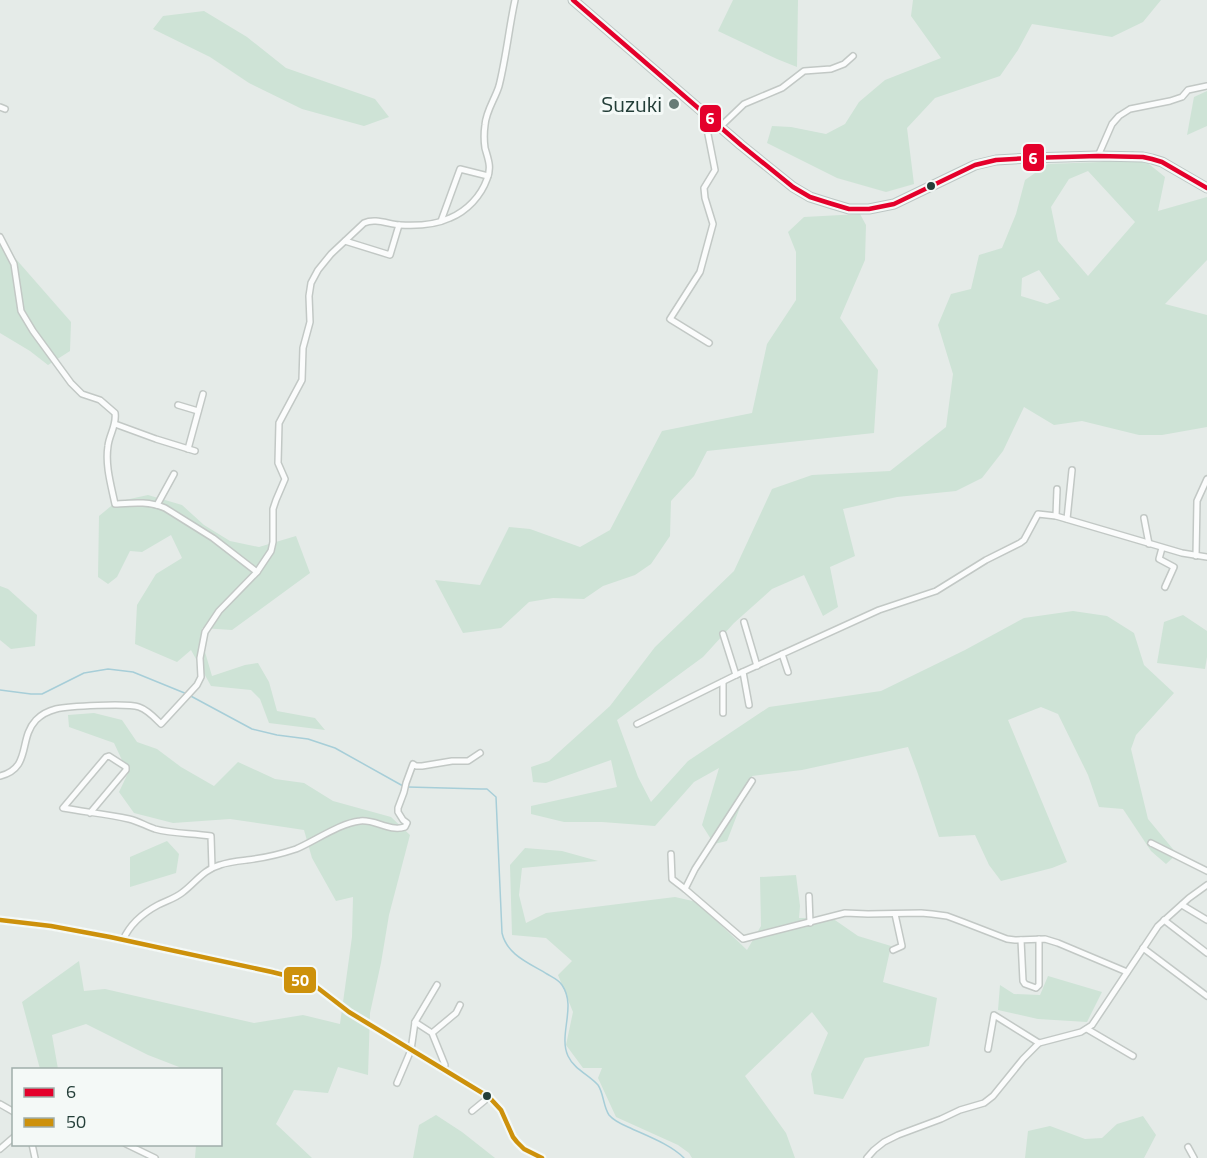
<svg xmlns="http://www.w3.org/2000/svg" width="1207" height="1158" font-family="'Titillium Web',sans-serif">
<rect width="100%" height="100%" fill="#e5ebe8"/>
<g fill="#cee3d6" fill-rule="evenodd">
<path d="M733 0H798L797 67 777 59 718 31Z"/>
<path d="M913 0H1161L1143 22 1112 37 1032 24 1018 50 1000 76 935 98 907 128 914 184 886 192 837 178 767 143 772 126 791 127 826 134 845 124 859 102 885 80 941 58 911 16Z"/>
<path d="M204 11 247 37 286 68 375 99 389 117 364 126 302 109 249 83 210 57 153 29 163 16Z"/>
<path d="M1207 91V126L1187 135 1194 97Z"/>
<path d="M1133 151 1165 177 1158 211 1207 197V260L1165 304 1207 315V427L1162 435H1139L1082 421 1054 425 1024 407 1003 451 982 478 956 491 897 497 843 509 855 556 830 567 838 607 823 616 804 575 772 589 734 623 703 657 617 720 638 777 651 802 688 761 769 707 881 691 965 650 1024 618 1073 611 1107 616 1134 633 1144 665 1174 693 1136 735 1131 749 1148 819 1177 854 1166 864 1151 851 1123 809 1099 807 1088 775 1058 714 1041 707 1008 720 1067 862 1052 868 1001 881 989 865 975 835 939 837 918 774 908 747 802 770 752 776 727 841 714 844 702 825 719 768 694 782 655 826 602 822H564L531 814V806L617 787 611 760 546 783 533 782 531 767 549 761 610 706 655 647 734 571 772 489 812 475 890 471 946 427 953 374 938 325 951 294 971 289 979 255 1002 248 1016 214 1025 180 1048 164 1100 162ZM1088 171 1135 222 1088 276 1058 241 1051 207 1069 179ZM1039 270 1060 299 1047 304 1021 296 1022 278Z"/>
<path d="M860 214 866 225 865 260 840 318 878 370 874 433 707 451 694 476 671 501 670 536 651 564 635 575 603 586 584 599 553 598 529 602 501 628 463 633 435 580 480 585 509 527 530 529 580 547 610 530 662 431 752 413 767 344 796 300V252L788 232 804 217Z"/>
<path d="M0 238 1 242 71 322 70 351 48 365 30 351 0 333Z"/>
<path d="M148 495 182 505 204 525 230 541 259 547 296 536 310 573 232 630 202 628 205 652 212 676 245 665 258 663 269 682 277 711 315 718 325 730 269 723 260 699 251 690 211 686 191 650 177 662 135 644 137 605 156 574 182 558 171 535 142 552 130 551 117 577 108 584 98 577 99 516 116 502Z"/>
<path d="M0 586 8 589 37 615 35 646 11 649 0 640Z"/>
<path d="M1183 615 1207 631V657L1205 669 1157 663 1164 622Z"/>
<path d="M94 713 122 720 137 742 157 749 181 767 214 786 238 762 275 779 304 783 333 801 391 817 410 835 389 915 381 963 370 1013 368 1075 338 1067 328 1093 294 1090 276 1124 312 1158H195L196 1145 220 1144V1070L180 1069 179 1067 148 1055 86 1024 52 1035 58 1069H40L22 1002 79 961 84 991 105 989 254 1023 303 1015 340 1024 352 937 353 897 336 901 312 858 304 830 230 819 173 823 134 813 119 792 128 773 114 743 69 727 68 715Z"/>
<path d="M167 841 179 854 176 873 130 887V857Z"/>
<path d="M525 848 562 851 598 861 522 868 519 895 526 923 546 913 675 897 697 902 747 950 761 926 760 877 796 875 800 906 799 918H832L858 936 891 946 883 982 937 998 929 1046 865 1058 843 1099 814 1094 811 1074 828 1033 812 1012 745 1076 786 1133 795 1158H692L689 1153 678 1145 616 1117 598 1078 602 1068H583L566 1045 573 1012 558 975 572 961 546 938 512 935 510 865Z"/>
<path d="M1048 976 1102 992 1087 1022 1038 1019 998 1010 1000 985 1014 994 1040 995Z"/>
<path d="M436 1115 462 1132 495 1158H413L419 1125Z"/>
<path d="M1143 1116 1156 1135 1144 1158H1025L1028 1131 1050 1126 1085 1139 1102 1138 1117 1124Z"/>
</g>
<g fill="none" stroke-linecap="round" stroke-linejoin="round">
<g stroke="#a7ced8" stroke-width="1.5">
<path d="M0 690 31 694H42L84 673 108 669 133 672 187 694 252 729 277 735 308 739 335 748 403 786"/>
<path d="M408 787 481 789H487L496 797 502 933C507 955 529 963 547 974 552 977 559 980 562 985 577 1007 558 1034 568 1056 574 1069 589 1075 598 1085 604 1094 603 1106 609 1115 614 1121 621 1124 628 1127 647 1136 670 1144 684 1158"/>
</g>
<g stroke="#c2c8c5" stroke-width="8">
<g id="minor">
<path d="M0 107 5 109"/>
<path d="M704 114 715 170 704 188 705 198 713 224 700 272 670 319 709 343"/>
<path d="M720 127 744 104 782 88 804 71 831 69 844 64 853 56"/>
<path d="M1098 156 1112 124 1119 116 1130 109 1170 101 1182 97 1188 90 1207 86"/>
<path d="M441 221 460 169 488 176"/>
<path d="M0 237 14 264 21 311 33 331 71 383 82 394 100 400 115 413C117 425 109 435 108 446 105 465 111 485 115 504 132 503 149 501 165 508L213 538 257 572"/>
<path d="M345 241 390 255 399 225"/>
<path d="M178 405 198 411"/>
<path d="M115 424 156 439 195 451"/>
<path d="M188 449 203 394"/>
<path d="M157 505 174 474"/>
<path d="M1056 516 1057 489"/>
<path d="M1144 518 1149 544"/>
<path d="M1067 519 1072 470"/>
<path d="M1162 548 1159 559 1174 567 1165 587"/>
<path d="M1196 556 1197 501 1207 479"/>
<path d="M744 622 757 666"/>
<path d="M723 634 736 675"/>
<path d="M782 654 788 672"/>
<path d="M743 672 749 705"/>
<path d="M723 713V682"/>
<path d="M637 724 736 675 879 610 936 591 986 560 1020 543 1024 540 1038 514 1056 516 1182 553 1207 557"/>
<path d="M0 776C32 768 18 739 36 720 41 715 48 711 56 709 68 706 128 703 139 707 148 710 155 718 161 724L197 685 201 677 200 658 205 632 219 611 257 572 271 551 273 542V509L276 500 285 479 278 463 279 423 302 380 303 348 310 322 309 296 311 283 318 270 331 254 364 223C375 218 388 224 400 225 416 226 435 225 450 218 467 211 481 196 487 179 492 167 488 159 485 148 484 141 484 132 485 125 486 111 495 99 499 86 506 58 509 28 515 0"/>
<path d="M90 813 126 770V767L109 756 106 757 63 808C85 812 107 814 129 819 138 821 146 826 155 829 173 834 193 833 211 836L212 868"/>
<path d="M1151 843 1207 871"/>
<path d="M671 854 672 879 685 889 695 869 752 781"/>
<path d="M685 889 743 939 845 913 868 914 921 913 932 914 947 916 963 922 1007 939 1015 940 1045 939 1058 943 1127 972"/>
<path d="M809 896 810 923"/>
<path d="M1182 905 1207 920"/>
<path d="M0 920 51 926 110 937 272 972 292 977 314 985 349 1012 489 1097 501 1110 513 1137 517 1142 524 1149 542 1158"/>
<path d="M1164 920 1207 953"/>
<path d="M123 940C130 924 143 913 158 905 166 901 176 898 183 892 195 883 204 869 220 865 228 862 238 861 247 860 264 858 281 854 296 849 315 841 340 823 360 821 375 819 389 832 405 827L407 823 403 820 398 812V808L404 792 406 783 413 764 416 766H422L452 761H468L480 753"/>
<path d="M1021 940 1023 981 1025 984 1036 988 1039 985V939"/>
<path d="M1143 948 1207 996"/>
<path d="M893 950 902 946 895 914"/>
<path d="M415 1022 432 1033 445 1065 444 1070"/>
<path d="M1087 1029 1133 1056"/>
<path d="M432 1033 456 1013 460 1005"/>
<path d="M988 1049 994 1015 1039 1043"/>
<path d="M397 1083 411 1050 415 1022 437 985"/>
<path d="M0 1104 14 1112"/>
<path d="M472 1111 489 1097"/>
<path d="M32 1144 35 1158"/>
<path d="M126 1144 155 1158"/>
<path d="M1188 1147 1194 1158"/>
<path d="M0 1149 14 1137"/>
<path d="M867 1158 874 1150 884 1142 898 1135 941 1119 960 1110 984 1103 993 1096 1023 1059 1039 1043 1081 1032 1092 1025 1158 926 1189 898 1207 885"/>
</g>
</g>
<g stroke="#bdc6c4" stroke-width="11">
<path id="primary" d="M573 0 741 145 793 187 810 197 829 203 849 209H869L894 204 975 165 996 160 1029 158 1098 156 1143 157 1152 159 1162 162 1207 188"/>
</g>
<use href="#minor" stroke="#fbfcfc" stroke-width="5"/>
<use href="#primary" stroke="#ced6d4" stroke-width="8"/>
<g stroke="#f4f9f7" stroke-width="9">
<path id="bus-1" d="M573 0 741 145 793 187 810 197 829 203 849 209H869L894 204 975 165 996 160 1029 158 1098 156 1143 157 1152 159 1162 162 1207 188"/>
</g>
<g stroke="#f4f9f7" stroke-width="9">
<path id="bus-2" d="M0 920 51 926 110 937 272 972 292 977 314 985 349 1012 489 1097 501 1110 513 1137 517 1142 524 1149 542 1158"/>
</g>
<use href="#bus-1" stroke="#e4002b" stroke-width="4.5"/>
<use href="#bus-2" stroke="#cd910b" stroke-width="4.5"/>
</g>
<circle fill="#677b76" stroke="#f4f9f7" stroke-width="2" cx="674" cy="104" r="6"/>
<g fill="#233e38" stroke="#f4f9f7" stroke-width="2">
<circle cx="931" cy="186" r="5"/>
<circle cx="487" cy="1096" r="5"/>
</g>
<g text-anchor="middle" dominant-baseline="central" stroke-width="6" stroke-linejoin="round" paint-order="stroke">
<g font-size="22" fill="#233e38" stroke="#f4f9f7" text-anchor="end">
<text x="662" y="104">Suzuki</text>
</g>
</g>
<g stroke="#f4f9f7" stroke-width="2">
<rect x="699" y="104" width="23" height="29" rx="6" fill="#e4002b"/>
<rect x="1022" y="143" width="23" height="29" rx="6" fill="#e4002b"/>
<rect x="283" y="966" width="34" height="28" rx="6" fill="#cd910b"/>
</g>
<g font-size="16" text-anchor="middle" font-weight="bold" fill="#fff">
<text x="710" y="124">6</text>
<text x="1033" y="164">6</text>
<text x="300" y="986">50</text>
</g>
<rect x="12" y="1068" width="210" height="78" fill="#f4f9f7" stroke="#a0aeab" stroke-width="1.5"/>
<rect x="24" y="1088" width="30" height="9" fill="#e4002b" stroke="#a0aeab" stroke-width="1.5"/>
<text x="66" y="1098" font-size="18" fill="#233e38">6</text>
<rect x="24" y="1118" width="30" height="9" fill="#cd910b" stroke="#a0aeab" stroke-width="1.5"/>
<text x="66" y="1128" font-size="18" fill="#233e38">50</text>
</svg>
